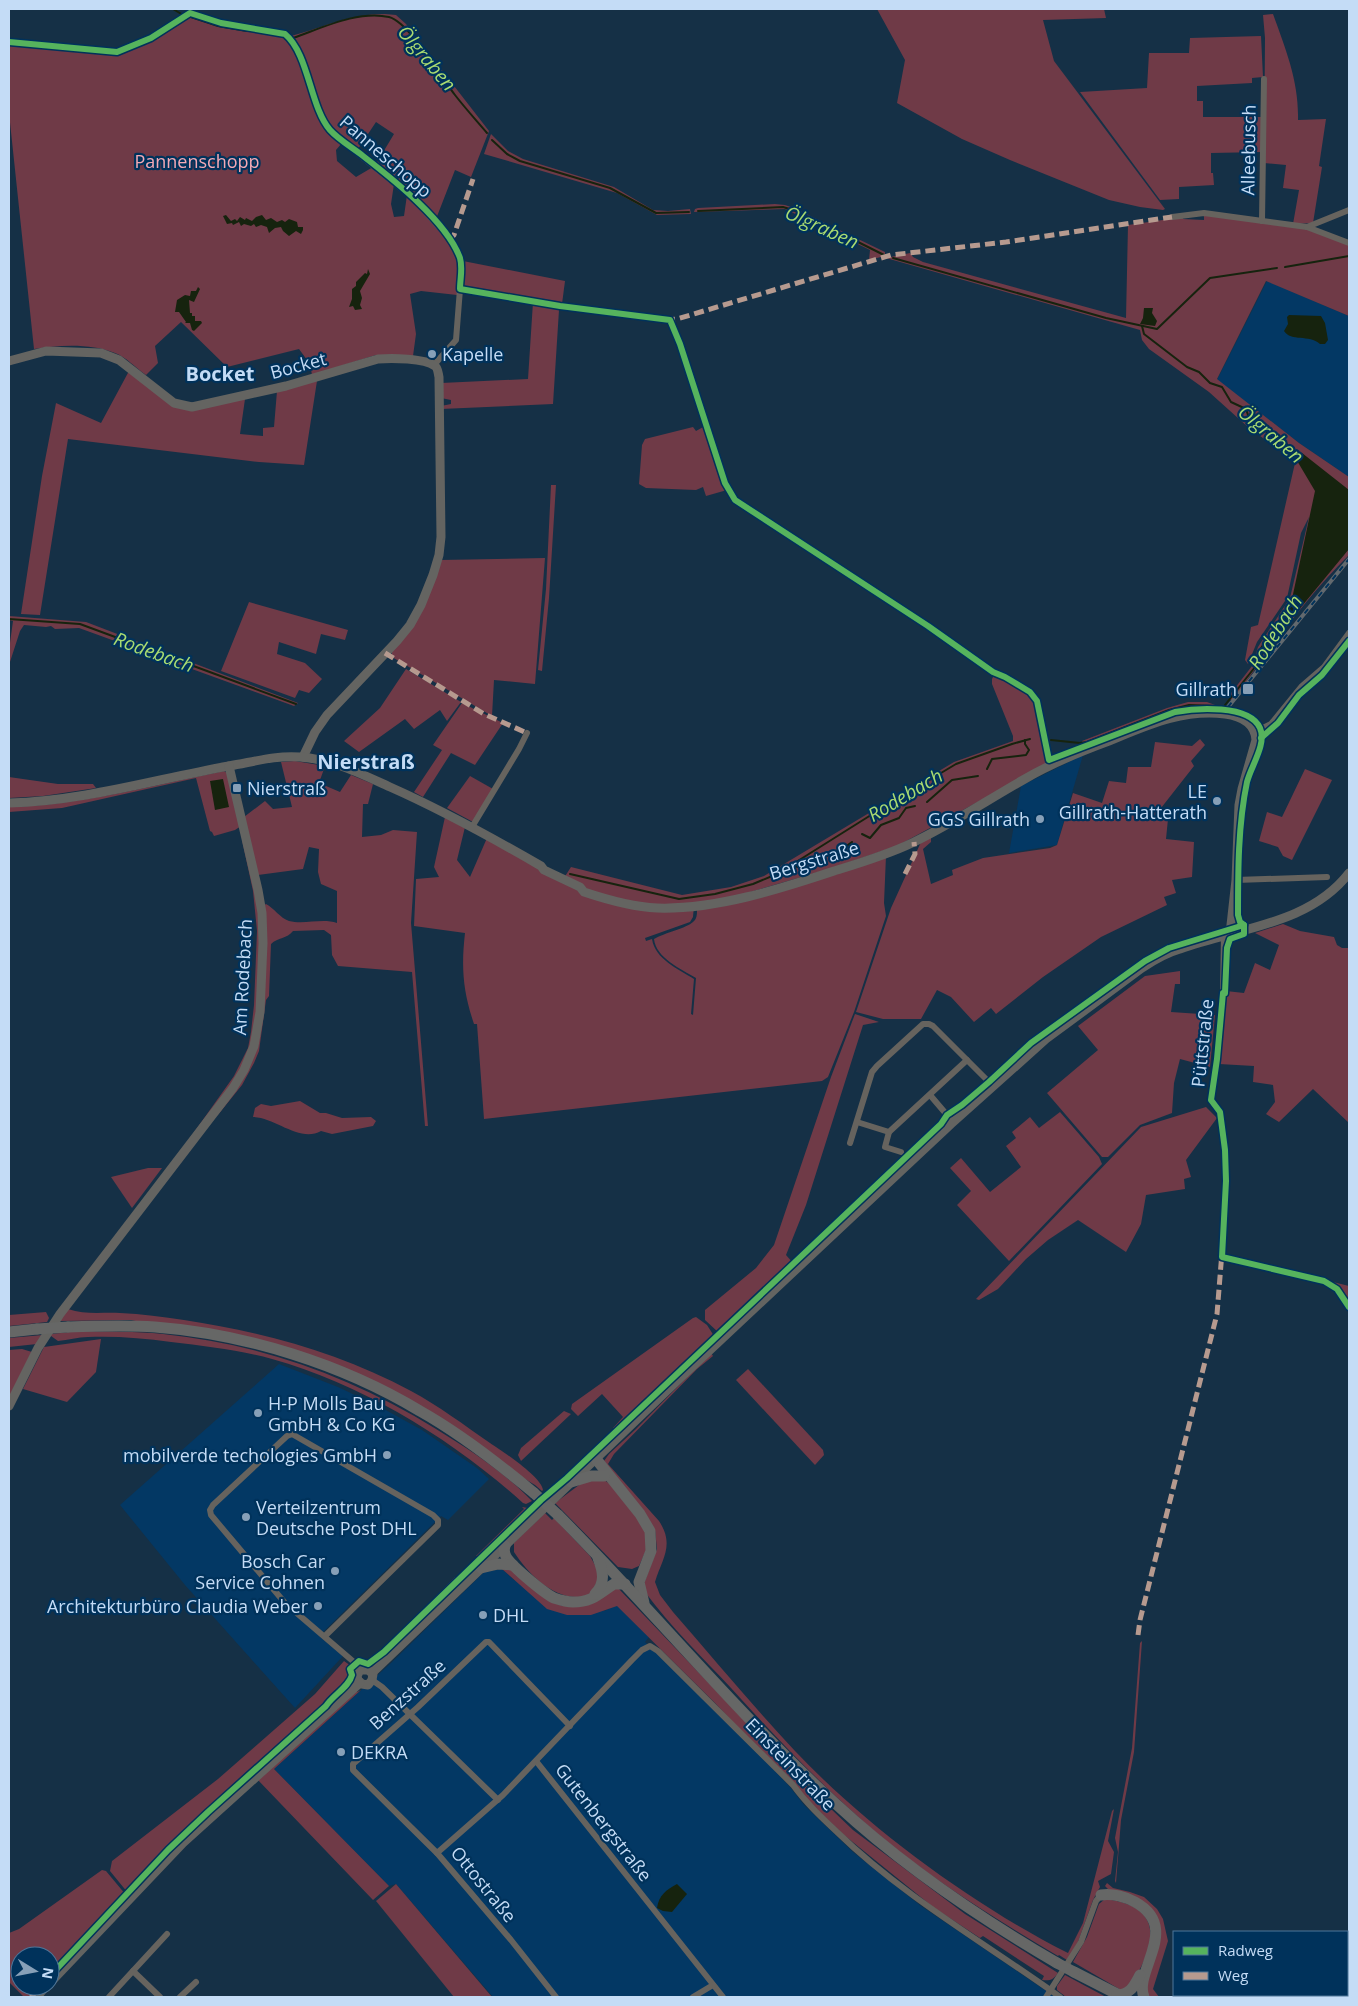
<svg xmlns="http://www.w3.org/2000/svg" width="1358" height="2006" font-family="'Open Sans',sans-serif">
<rect width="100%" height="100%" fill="#153046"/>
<g fill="#033864">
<path d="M1267 281 1349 316V477L1299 443 1217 380Z"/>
<path d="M1083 755 1057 845 1009 853 1021 786Z"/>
<path d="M279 1364 338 1387 382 1408 422 1430 477 1468 489 1479 448 1520 441 1516 319 1636 343 1656 295 1708 185 1585 120 1505Z"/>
<path d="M502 1569 514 1580 604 1611 617 1605 649 1637 645 1642 760 1755 790 1787 804 1805 853 1852 921 1906 1055 1997H493L396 1884 389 1886 274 1769 391 1663 478 1578 484 1572Z"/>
</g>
<g fill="#6f3a47">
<path d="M877 9H1104L1106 18 1043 20 1054 61 1165 209 1163 210 1140 207 1109 200 1010 160 962 139 897 103 905 60Z"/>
<path d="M385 14 396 15 406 24 489 131 471 177 455 170 436 219 411 193 376 164 394 134 376 122 358 149 331 129 325 119 291 36C325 27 349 14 385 14Z"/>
<path d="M1273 14C1286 50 1299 82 1298 120L1326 119 1319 166 1322 167 1313 223 1293 224 1299 190 1283 188 1286 165 1264 163 1265 38 1263 15Z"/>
<path d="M188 15 280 34 291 43 315 103 342 143 336 150 337 161 356 177 373 167 394 184 391 204 394 217 404 216 407 195 450 242 456 255 459 263 457 295 421 291 410 294 416 334 413 356 376 355 312 375 310 364 299 349 227 367 181 322 155 346 158 363 146 375C136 368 126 357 115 353 91 343 59 345 34 349L9 113V43L103 54 118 53Z"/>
<path d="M1261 36 1263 77 1252 78V83L1197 86V101H1203V117H1262V152L1211 153V173H1213L1214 185 1179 187V199L1160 200 1080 92 1147 88 1149 53H1189L1190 38Z"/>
<path d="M491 134 508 151 523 159 614 187 653 210 668 211 690 209 691 214 657 215 617 193 484 154Z"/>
<path d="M775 204 785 205 794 208 885 252V256L869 260 870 250 785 209 694 212 695 209 698 208Z"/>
<path d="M1204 215 1312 230 1349 244V316L1266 281 1217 379 1299 443 1349 477V555C1304 599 1269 651 1232 701L1228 697 1252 666 1258 647 1290 598 1309 517 1301 533 1287 598 1257 642 1248 664 1245 660 1251 627 1258 625 1295 463 1281 451 1249 428 1209 392 1149 349 1142 340 1140 330 886 258 910 253 913 257 923 262 1126 318 1128 225 1183 217V219L1204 220Z"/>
<path d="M463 261 565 281 562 304 463 288Z"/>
<path d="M533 302 556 306 559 310 553 404 441 409V406L451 404V400L441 398V383L528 379Z"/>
<path d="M129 371 173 405 245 399 240 434 263 436V428L274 427 277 391 317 381 304 465 259 462 68 439 40 615 21 614 42 476 56 403 101 423Z"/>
<path d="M705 426 727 490 706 496 703 487 696 490 646 488 639 484 642 445 645 439 693 427 696 431Z"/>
<path d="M551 485H556L549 598 542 671 538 670 546 589Z"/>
<path d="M545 558 535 684 494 680 492 716 392 657V649L398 643 440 560Z"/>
<path d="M249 602 348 630 345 640 321 634 316 654 279 642 277 654 305 663 322 679 309 693 299 690 295 698 221 671Z"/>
<path d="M9 616 86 622 298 703 294 706 79 628 55 629 51 626 46 627 24 625 20 631 9 665V650L13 621 9 620Z"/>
<path d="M406 669 461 702 447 721 440 710 414 729 405 719 359 752 344 741 380 708Z"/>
<path d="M994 675C1009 677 1028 690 1035 703L1049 763 897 846 829 869 723 900 694 905 693 917 690 922 645 938 646 941 652 939C655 959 678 969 694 979L691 1014 693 1015 696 978C681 969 656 958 654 939 664 933 687 928 693 922 697 919 697 914 697 910L886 856 884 903 886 916 854 1012 828 1077 822 1081 484 1119 477 1024H474C463 991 461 968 465 933L414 926 416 879 439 877 434 867 445 817 465 827 457 860 470 877 487 838 562 881 571 867 682 895 731 887 764 876 954 762 1013 741V736L992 684V679Z"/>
<path d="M1188 702H1207L1215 705 1214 709C1169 706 1125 730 1084 745L1082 741 1167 708Z"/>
<path d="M462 703 503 723 475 765 451 753 423 797 414 792 442 750 433 745Z"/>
<path d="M1200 739 1205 745 1191 761 1194 766 1154 817 1168 819 1166 839 1194 842 1192 877 1172 880 1176 893 1164 897 1167 905 1101 937 1043 977 996 1014 991 1008 974 1022 951 997 937 990 921 1019H883L856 1012 891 908 921 842 931 837V842L923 849 931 884 953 875 952 870 983 858 1050 848 1057 845 1073 793 1102 803 1109 781 1126 783 1128 767H1151L1155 742 1192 746Z"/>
<path d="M295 761 325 766 319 783 340 792 351 775 373 784 368 804H363L362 837 381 835 393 830 417 832 411 923 428 1126H425L412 972 338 966 332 955 331 935 324 930 293 931C287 939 278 937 271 944L269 996 266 1000 259 1051 254 1063 242 1085 217 1116 254 1055 263 906 266 904C274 908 280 918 289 921 304 925 322 918 337 923V891L321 884 318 872 319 849 309 847 303 869 258 875 244 817 265 801 273 809 292 807 281 762Z"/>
<path d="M1305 769 1332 780 1292 860 1283 856 1278 847 1259 841 1267 812 1282 817Z"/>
<path d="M224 771 227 773 241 826 235 830 214 836 212 832 210 831 196 778 62 808 9 812V807C81 805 154 785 224 771Z"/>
<path d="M470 776 493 789 473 822 447 808Z"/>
<path d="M9 777 58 784H93L96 788 43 796 9 798Z"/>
<path d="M244 839 260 918 259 988 252 1046 238 1077 190 1138 234 1076 248 1048 251 1032 254 1005 257 931 253 891 242 840Z"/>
<path d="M1283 924 1300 931 1334 937 1337 945 1342 948H1349V1123L1313 1089 1279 1122 1266 1114 1275 1102 1273 1085 1253 1082 1254 1066 1219 1064 1226 991 1244 993 1255 963 1270 970 1279 945 1255 933Z"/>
<path d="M1180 971V984H1175L1171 1012 1215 1015 1210 1067 1180 1059 1174 1083 1172 1113 1140 1125 1108 1157H1102L1047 1093 1098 1050 1078 1026 1145 976Z"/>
<path d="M855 1014 879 1022 863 1025 806 1205 786 1255 793 1263 723 1329 718 1332 705 1320V1310L756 1268 774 1245 831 1077Z"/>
<path d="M300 1101 320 1113H326L342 1118 371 1117 376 1121 373 1126 332 1134 321 1131C300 1143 276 1118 253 1117L255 1108 261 1104 271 1106Z"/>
<path d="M1206 1107 1217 1118 1186 1160 1191 1177 1184 1179 1185 1189 1146 1195 1141 1224 1126 1252 1078 1220 1048 1240 1026 1259 998 1289 979 1300 976 1299 1141 1127Z"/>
<path d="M1060 1112 1099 1157 1102 1164 1009 1261 957 1205 971 1191 950 1168 961 1158 990 1192 1021 1167 1006 1146 1016 1138 1012 1132 1030 1117 1039 1128Z"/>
<path d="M148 1168H162L132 1208 111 1177Z"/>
<path d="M1329 1281 1349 1286V1305L1337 1288Z"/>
<path d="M68 1309C85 1315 102 1312 120 1313 142 1314 163 1317 184 1320 263 1332 340 1353 411 1391 439 1406 464 1425 490 1443 502 1451 542 1477 543 1490L542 1491 535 1485 332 1363 131 1320 59 1321Z"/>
<path d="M46 1312 49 1318 47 1322 9 1326V1315Z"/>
<path d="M696 1317 707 1325 714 1336 616 1430 613 1428 623 1417 602 1394 578 1416 571 1409 572 1404 693 1318Z"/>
<path d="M80 1331C108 1332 135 1331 163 1334 261 1344 352 1377 436 1429 470 1450 504 1472 532 1501L526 1504 523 1503C452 1439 364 1385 272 1359 239 1350 205 1346 171 1342 143 1338 116 1336 88 1337 78 1337 68 1340 58 1341L51 1336V1334Z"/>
<path d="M43 1335 37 1344 9 1347V1338Z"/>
<path d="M101 1339 96 1372 67 1402 23 1389 44 1347Z"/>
<path d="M22 1349 32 1352 11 1397 9 1394V1350Z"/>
<path d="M711 1353 713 1356 697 1369 614 1454 608 1464 659 1521C675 1545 662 1559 655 1582L660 1595 673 1612C713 1658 753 1706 795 1751 868 1828 973 1905 1068 1953L1083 1923 1112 1811 1114 1809 1108 1841 1114 1852 1111 1874 1098 1881 1100 1887 1093 1900 1078 1942 1067 1960 1059 1955 1058 1956C996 1919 935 1882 879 1835 826 1790 778 1740 731 1688 702 1657 670 1626 645 1592L643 1586 657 1549 655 1530 604 1461 609 1454 636 1429Z"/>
<path d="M748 1369 823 1450 824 1455 815 1465 736 1380Z"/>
<path d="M564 1411 571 1414 521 1461 518 1455 521 1448Z"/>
<path d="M603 1479 610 1484 645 1528 648 1546 639 1566 632 1569 618 1567 555 1503 583 1482Z"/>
<path d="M535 1503 523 1518 482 1556H476L524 1509 522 1507 528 1508Z"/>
<path d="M545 1513 552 1520 554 1518 590 1556 600 1574 592 1593C587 1595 582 1597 577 1597 550 1597 527 1572 514 1552V1543L516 1541Z"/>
<path d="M506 1565 562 1606 616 1588 619 1589 807 1786 853 1830 965 1914 1058 1973C1053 1980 1050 1981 1042 1980L1044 1976 983 1936 980 1938 933 1907 844 1835 807 1800 715 1703 617 1606 591 1615H567L547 1609 502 1569Z"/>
<path d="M455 1577 457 1581 374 1658Z"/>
<path d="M1142 1641 1134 1752 1121 1820 1116 1883 1115 1881 1118 1852 1115 1838 1132 1748 1140 1643Z"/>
<path d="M344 1661 351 1666 349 1668 351 1674C346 1687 330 1694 322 1707L171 1844 128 1893 110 1871 112 1861 218 1779 315 1694Z"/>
<path d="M361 1690 274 1769 389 1886 373 1900 257 1779 355 1691 357 1692Z"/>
<path d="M333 1698 326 1708 133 1891 182 1838 327 1706Z"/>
<path d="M102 1870 106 1871 126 1895 50 1974V1956H20V1986H39L28 1997H24L9 1982V1933L19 1929Z"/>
<path d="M1107 1883 1113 1888 1130 1892 1144 1897 1157 1909 1163 1919 1168 1941 1153 1989 1159 1997H1148L1145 1994 1156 1918 1108 1889 1105 1886Z"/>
<path d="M396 1884 492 1997H454L376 1901Z"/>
<path d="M1105 1899C1149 1904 1161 1927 1141 1967 1134 1980 1135 1983 1121 1990L1073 1962 1087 1937 1099 1904Z"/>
<path d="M1065 1975 1106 1997H1066L1057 1990V1986Z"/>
</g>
<g fill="#16230e">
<path d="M226 215 231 221 235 219 237 221 240 217 245 220 246 218 252 221 256 217 262 215 266 220 271 218 277 222 282 220 285 222 289 219 297 222 298 227H303V230L301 234 296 231 289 236 283 231 281 227 275 228 269 233 267 227 261 225 256 227 254 224 251 226 244 224 241 226 239 222 233 225 232 223 227 224 223 216Z"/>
<path d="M368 269 370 274 360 291 362 298 360 305 362 309 355 310 353 306 349 307 352 299V289L356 286V282L365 273 367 274Z"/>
<path d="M198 287 200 289 194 302 189 300 190 313H192V316H195V321H201L202 323 194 331 192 330 190 323H185L186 322 179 312H175L177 300 185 295 190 296 191 291H196Z"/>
<path d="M1144 308H1153L1152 313 1157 321 1155 326 1140 324 1143 318Z"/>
<path d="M1289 315 1321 316 1325 323 1328 340 1325 344H1320C1309 334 1291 342 1284 331L1288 324 1287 317Z"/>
<path d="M1302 453 1349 490V549L1264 652 1257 657 1258 651 1292 599 1315 491 1296 459Z"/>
<path d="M223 779 229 807 215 810 210 781Z"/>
<path d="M677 1884 687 1894 672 1912 663 1911 657 1908C659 1895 666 1890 677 1884Z"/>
</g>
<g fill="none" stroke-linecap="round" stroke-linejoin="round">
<g stroke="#16230e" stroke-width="2">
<path d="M173 9 183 15"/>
<path d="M191 17 218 26 247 31"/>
<path d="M293 38C322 28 358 10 389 17 409 22 441 77 455 95 465 108 476 120 487 133"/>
<path d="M492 140 507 154 520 161 610 188 656 213 689 212"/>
<path d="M698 211 783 207 796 211 884 255"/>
<path d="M893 258 1106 318 1157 329 1210 278 1277 268"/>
<path d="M1285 267 1349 256"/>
<path d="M1142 326 1144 334 1187 367 1199 372 1210 383 1222 387 1231 402 1246 409 1250 421 1260 426 1271 436 1284 441 1298 458"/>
<path d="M9 619 80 624 296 704"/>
<path d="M1225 705 1259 662 1264 650"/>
<path d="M1051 740 1080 743 1087 742 1169 710 1189 705 1214 706"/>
<path d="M987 769 992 759 1026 755 1029 750 1025 744V740"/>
<path d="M927 802 952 780 978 776"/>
<path d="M862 834 870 838 881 825 899 818 906 808 915 806"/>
<path d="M791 865 798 867C816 858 836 856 852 842"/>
<path d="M570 874 679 899 715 894 753 884 777 874 871 815 956 764 1012 744 1030 739"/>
</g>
<g stroke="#66635e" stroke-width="6">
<path d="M9 42 117 52 151 38 190 13 221 23 285 34 290 40 298 53 320 112 330 131 414 199 450 239"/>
<path d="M1172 217 1204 213 1307 227 1349 210"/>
<path d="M1262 221 1264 79"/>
<path d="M1307 227 1349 243"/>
<path d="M434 365 456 340 460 289"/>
<path d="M1255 732 1271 724 1302 686 1324 667 1349 633"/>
<path d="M472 827 519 749 527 733"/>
<path d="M1236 880 1327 877"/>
<path d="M1224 935 1223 993 1217 1059 1211 1100 1220 1112 1222 1121 1226 1167 1225 1204"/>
<path d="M930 1095 953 1122"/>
<path d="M857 1122 889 1132 967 1060"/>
<path d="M889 1132 885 1147 901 1152"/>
<path d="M850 1143 872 1072 877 1066 923 1024H929L933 1026 986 1079"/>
<path d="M325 1636 438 1525V1520L433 1515 292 1434 287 1436 213 1505 210 1510 211 1515 285 1603 362 1669"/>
<path d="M372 1680 382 1687 498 1800"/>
<path d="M536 1761 723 1997"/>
<path d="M437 1853 353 1770V1764L418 1707 486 1642H489L570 1726"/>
<path d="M133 1971 160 1997"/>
<path d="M109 1997 167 1934"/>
<path d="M180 1997 196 1982"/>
<path d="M556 1997 511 1940 437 1853 503 1795 632 1660 642 1650 650 1646 658 1651 793 1785C806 1803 821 1817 837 1832 904 1897 985 1943 1060 1997"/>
<path d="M693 1997 713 1985"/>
<path d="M1046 1997 1081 1942 1096 1901 1101 1895"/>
</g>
<g stroke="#646461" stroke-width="9">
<path d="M9 361 46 351 101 353 119 360 174 403 192 407 286 386 378 359C391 358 425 358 435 366 438 368 438 373 439 377L441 537 439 555 433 575 421 605 410 625 397 641 327 715 315 732 303 757"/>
<path d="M9 803C84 801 156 779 229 766 253 762 276 755 300 757 332 759 361 774 390 787 442 810 491 837 541 866L544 870 580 887 584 892C608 900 632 907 657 908 714 910 780 889 834 871 860 863 887 855 912 843 950 825 986 801 1023 780 1050 764 1079 752 1109 741 1148 725 1182 709 1225 714 1240 716 1255 722 1256 740L1242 789 1239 805 1236 880 1230 934"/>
<path d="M9 1406 38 1348 60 1314 233 1088 244 1070 254 1046 260 1012 263 943 262 913 258 890 229 766"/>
<path d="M372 1673 678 1380 951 1124 1046 1039 1142 968C1154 960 1166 953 1180 949 1237 928 1309 925 1349 873"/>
<path d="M352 1686 358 1680 357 1676 360 1670H368L373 1674 372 1680 368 1685 362 1684 358 1680"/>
<path d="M50 1983 183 1843 360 1683"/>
<path d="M37 1997 46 1986"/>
</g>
<g stroke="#666766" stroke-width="11">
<path d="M68 1327C97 1326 126 1325 155 1327 246 1334 342 1364 420 1411 461 1434 498 1463 534 1493"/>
<path d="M9 1332 37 1329"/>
<path d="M596 1459 640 1514 650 1531 651 1551 639 1582 644 1603"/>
<path d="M571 1482 591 1476H604"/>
<path d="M558 1515C652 1609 737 1714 836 1804 903 1866 978 1917 1057 1963"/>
<path d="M505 1546C504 1549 504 1551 505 1554 507 1563 544 1593 554 1598 560 1600 566 1602 573 1602 593 1602 599 1593 614 1584H625"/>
<path d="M481 1568 498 1564 513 1565"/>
<path d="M595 1594C606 1583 603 1571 598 1558"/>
<path d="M1101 1895C1112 1893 1126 1897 1135 1902 1182 1928 1133 1971 1144 1997"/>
<path d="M1074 1972 1123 1997"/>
<path d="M1117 1995C1131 1994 1134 1986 1140 1975"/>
</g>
<g stroke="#62696e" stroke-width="4">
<path id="rail" d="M1228 707 1349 559"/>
</g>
<use href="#rail" stroke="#00325b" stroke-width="2" stroke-dasharray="5.5" stroke-linecap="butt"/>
<g stroke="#666766" stroke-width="11">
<path d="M37 1329 68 1327"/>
<path d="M534 1493 558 1515"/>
<path d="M1057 1963 1074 1972"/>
</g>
<g stroke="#b69a8f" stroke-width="5" stroke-dasharray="10 5" stroke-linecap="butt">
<path d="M451 241 450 239 454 235 473 179"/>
<path d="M665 320 677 319 891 255 1006 242 1172 217"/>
<path d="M385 653 484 714 527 733"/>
<path d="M905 874 915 854 914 842"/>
<path d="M1138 1635 1140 1620 1217 1314 1222 1252"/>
<path d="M31 1997 41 1986"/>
</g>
<g stroke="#00325b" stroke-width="9">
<g id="cycleway">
<path d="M9 42 117 52 151 38 190 13 221 23 285 34C309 54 310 107 330 130 339 140 353 148 363 156 394 180 447 222 460 258 463 268 460 279 460 289L560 306 670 320 680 344 725 483 735 500 928 626 993 672 1005 677 1030 692 1037 701 1049 760 1175 712C1196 708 1249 704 1260 728 1267 744 1251 766 1247 782 1238 825 1238 872 1238 915L1240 922 1244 925V934L1230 939 1227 948 1225 993H1223L1217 1059 1211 1100 1220 1112 1225 1150 1226 1181 1222 1257 1324 1281 1337 1289 1349 1307"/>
<path d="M1261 738 1278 723 1299 695 1322 675 1349 641"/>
<path d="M50 1976 168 1850 208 1812 326 1706C333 1695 349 1687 352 1675L350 1669 359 1661 368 1664 384 1652 541 1500 567 1478 941 1124 947 1115 962 1105 989 1082 1031 1043 1145 961 1169 948 1244 925"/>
</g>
</g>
<use href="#cycleway" stroke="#56b35d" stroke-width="6"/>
</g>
<g fill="#87a0b8" stroke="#00325b" stroke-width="2">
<circle cx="432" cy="354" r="5"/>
<rect x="1242" y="683" width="12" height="12" rx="2.5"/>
<rect x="232" y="783" width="10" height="10" rx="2.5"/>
<circle cx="1217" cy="801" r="5"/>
<circle cx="1040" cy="819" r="5"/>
<circle cx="258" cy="1413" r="5"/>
<circle cx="387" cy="1455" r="5"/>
<circle cx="246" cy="1517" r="5"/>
<circle cx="335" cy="1571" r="5"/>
<circle cx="318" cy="1606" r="5"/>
<circle cx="483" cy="1615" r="5"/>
<circle cx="341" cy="1752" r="5"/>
</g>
<g text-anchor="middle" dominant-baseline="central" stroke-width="4.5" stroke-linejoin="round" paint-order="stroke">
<g font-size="18" fill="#c4dcf6" stroke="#00325b">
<text transform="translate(1248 150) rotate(-89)">Alleebusch</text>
<text transform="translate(386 156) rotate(41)">Panneschopp</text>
<text transform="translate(298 365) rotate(-15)">Bocket</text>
<text transform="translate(814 860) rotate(-17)">Bergstraße</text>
<text transform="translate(242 977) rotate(-87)">Am Rodebach</text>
<text transform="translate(1202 1043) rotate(-84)">Püttstraße</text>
<text transform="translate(407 1694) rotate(-42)">Benzstraße</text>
<text transform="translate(791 1764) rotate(46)">Einsteinstraße</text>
<text transform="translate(604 1822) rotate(52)">Gutenbergstraße</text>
<text transform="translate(484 1884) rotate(51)">Ottostraße</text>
</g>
<g font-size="18" fill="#f4aab5" stroke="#00325b">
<text x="197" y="161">Pannenschopp</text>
</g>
<g font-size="18" fill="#c4dcf6" stroke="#00325b" text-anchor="start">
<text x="442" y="354">Kapelle</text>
<text x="1237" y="689" text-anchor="end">Gillrath</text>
<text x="247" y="788">Nierstraß</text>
<text x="1207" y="791" text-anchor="end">LE<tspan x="1207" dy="21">Gillrath-Hatterath</tspan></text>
<text x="1030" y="819" text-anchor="end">GGS Gillrath</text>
<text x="268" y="1403">H-P Molls Bau<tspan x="268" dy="21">GmbH &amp; Co KG</tspan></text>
<text x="377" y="1455" text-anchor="end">mobilverde techologies GmbH</text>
<text x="256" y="1507">Verteilzentrum<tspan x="256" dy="21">Deutsche Post DHL</tspan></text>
<text x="325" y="1561" text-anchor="end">Bosch Car<tspan x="325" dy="21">Service Cohnen</tspan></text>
<text x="308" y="1606" text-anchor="end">Architekturbüro Claudia Weber</text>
<text x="493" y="1615">DHL</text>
<text x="351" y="1752">DEKRA</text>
</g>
<g font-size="19" font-style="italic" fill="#a9db71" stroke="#00325b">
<text transform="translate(427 58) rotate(50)">Ölgraben</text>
<text transform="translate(822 227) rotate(24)">Ölgraben</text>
<text transform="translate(1271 434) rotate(40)">Ölgraben</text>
<text transform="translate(1275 632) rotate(-58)">Rodebach</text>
<text transform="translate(154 652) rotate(20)">Rodebach</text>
<text transform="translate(905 795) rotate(-31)">Rodebach</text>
</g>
<g font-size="20" font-weight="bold" fill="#c4dcf6" stroke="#00325b">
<text x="220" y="373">Bocket</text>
<text x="366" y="761">Nierstraß</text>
</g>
</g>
<rect width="1358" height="2006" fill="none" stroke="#c4dcf6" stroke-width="20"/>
<rect x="1173" y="1931" width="175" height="65" fill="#00325b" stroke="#4e7699"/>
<rect x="1183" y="1947" width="25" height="8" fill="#56b35d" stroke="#4e7699"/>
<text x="1218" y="1956" font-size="15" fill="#c4dcf6">Radweg</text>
<rect x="1183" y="1972" width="25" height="8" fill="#b69a8f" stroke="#4e7699"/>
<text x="1218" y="1981" font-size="15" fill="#c4dcf6">Weg</text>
<g transform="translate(35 1971) rotate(100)"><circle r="24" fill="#00325b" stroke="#4e7699"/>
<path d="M0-4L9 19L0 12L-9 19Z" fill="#87a0b8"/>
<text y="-8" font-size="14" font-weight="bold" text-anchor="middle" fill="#c4dcf6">N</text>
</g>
</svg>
